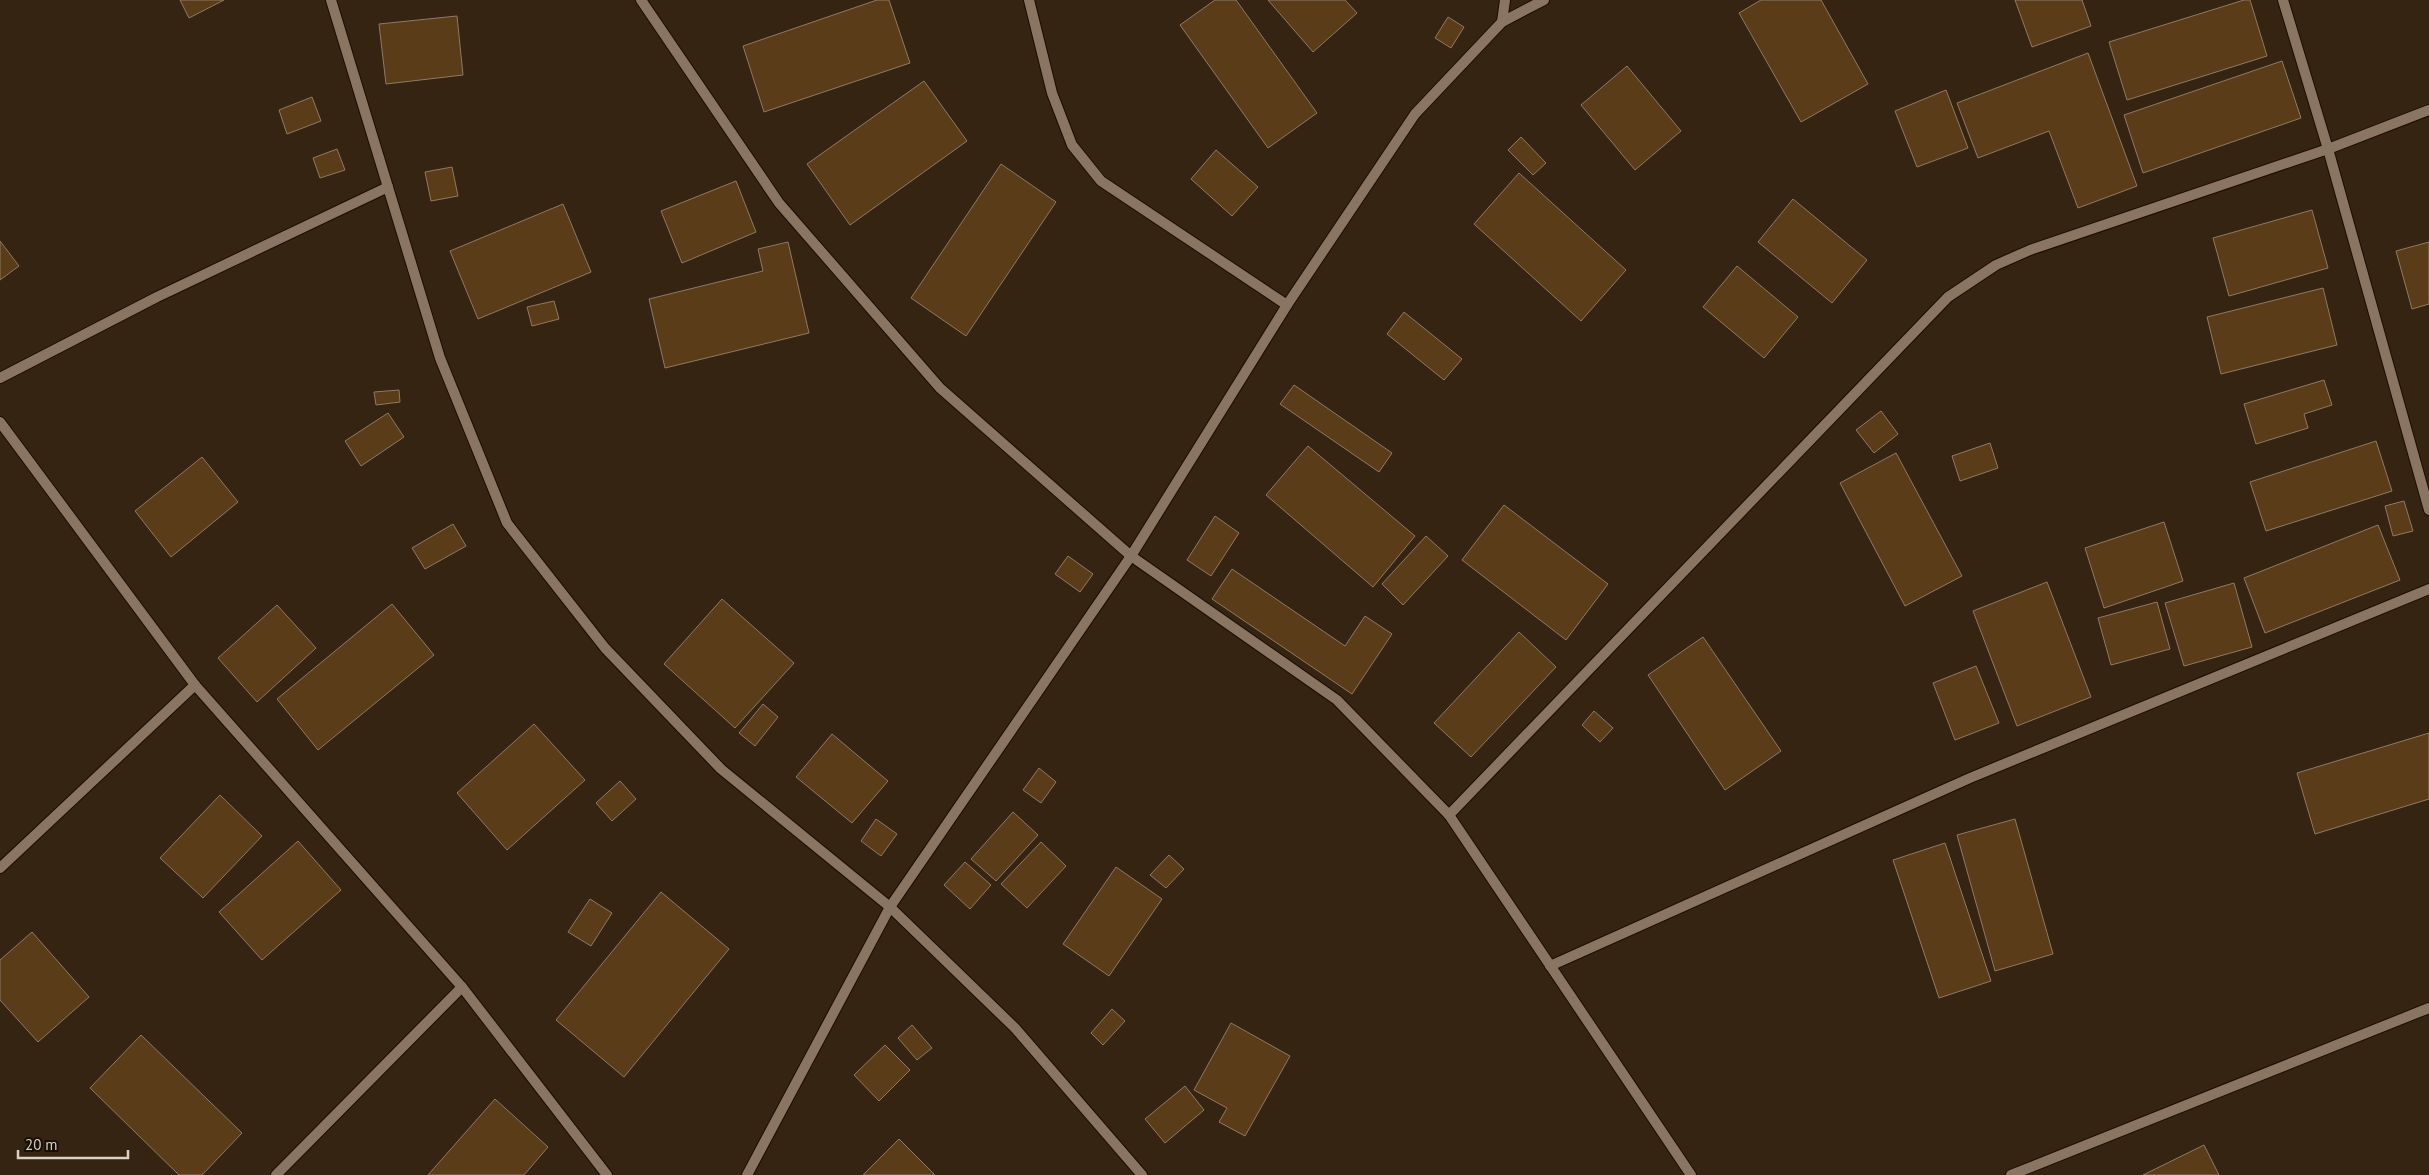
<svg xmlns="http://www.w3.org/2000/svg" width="2429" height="1175" font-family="'PT Sans',sans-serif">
<rect width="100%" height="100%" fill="#352412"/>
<g fill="#5a3c18" stroke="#8e7a65">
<path d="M180 0H224L189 18Z"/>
<path d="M877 0H889L910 63 764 112 743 46Z"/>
<path d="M1215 0H1236L1317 113 1268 148 1180 25Z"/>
<path d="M1268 0H1345L1357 13 1313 52Z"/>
<path d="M1761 0H1821L1868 84 1801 122 1739 13Z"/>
<path d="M2015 0H2082L2091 26 2032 47Z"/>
<path d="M2244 0H2250L2267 56 2127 100 2109 42Z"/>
<path d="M457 16 463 75 386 84 379 24Z"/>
<path d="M1448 17 1464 27 1451 48 1435 38Z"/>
<path d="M2088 53 2137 186 2078 208 2049 131 1978 158 1957 103Z"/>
<path d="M2282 61 2301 118 2143 173 2124 115Z"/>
<path d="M1627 66 1681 131 1635 170 1581 105Z"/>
<path d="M924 81 967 141 850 225 807 164Z"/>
<path d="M1946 90 1968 148 1917 167 1895 111Z"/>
<path d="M312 97 321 121 287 134 279 110Z"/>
<path d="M1521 137 1546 163 1533 175 1508 150Z"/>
<path d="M337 149 345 170 320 178 313 158Z"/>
<path d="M1216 150 1258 187 1232 216 1191 179Z"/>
<path d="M1001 164 1056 202 966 336 911 298Z"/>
<path d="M452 167 458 196 431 201 425 172Z"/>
<path d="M1519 173 1626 270 1581 321 1474 224Z"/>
<path d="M736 181 756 232 682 263 661 211Z"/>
<path d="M1793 199 1867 260 1832 303 1758 242Z"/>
<path d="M563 204 591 272 478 319 450 251Z"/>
<path d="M2312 210 2328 268 2229 296 2213 238Z"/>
<path d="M0 241 19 266 0 280Z"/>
<path d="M788 242 809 333 665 368 649 299 763 271 758 249Z"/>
<path d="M2429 242V304L2412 309 2396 251Z"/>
<path d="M1737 266 1798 317 1764 358 1703 307Z"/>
<path d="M2323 288 2337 345 2221 374 2207 317Z"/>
<path d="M554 301 559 319 532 326 527 307Z"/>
<path d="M1404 312 1462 359 1444 380 1387 334Z"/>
<path d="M2324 380 2332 405 2304 414 2308 428 2256 444 2244 404Z"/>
<path d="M1294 385 1392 453 1379 472 1280 404Z"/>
<path d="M399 390 400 402 376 405 374 392Z"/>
<path d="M1881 411 1898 434 1874 453 1856 430Z"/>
<path d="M388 413 404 437 361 466 345 441Z"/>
<path d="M2376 441 2392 491 2266 531 2250 482Z"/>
<path d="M1990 443 1998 468 1960 481 1952 456Z"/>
<path d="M1308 446 1415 536 1373 587 1266 495Z"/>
<path d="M1896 453 1962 576 1905 606 1840 483Z"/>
<path d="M202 457 238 502 171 557 135 511Z"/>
<path d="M2404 501 2413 531 2393 536 2385 506Z"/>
<path d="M1504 505 1608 584 1566 640 1462 560Z"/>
<path d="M1215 516 1239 533 1211 576 1187 560Z"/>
<path d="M2164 522 2183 581 2104 608 2085 548Z"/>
<path d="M453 524 466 546 425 569 412 548Z"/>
<path d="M2378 525 2400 580 2265 633 2244 578Z"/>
<path d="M1426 536 1448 556 1403 605 1382 584Z"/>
<path d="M1068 556 1093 574 1080 592 1055 574Z"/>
<path d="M1232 569 1345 646 1365 616 1392 634 1352 694 1212 599Z"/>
<path d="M2047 582 2091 697 2017 726 1973 611Z"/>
<path d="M2234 583 2252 647 2184 666 2165 603Z"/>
<path d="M722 599 794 663 735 728 664 664Z"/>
<path d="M2157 602 2170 649 2111 665 2098 618Z"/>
<path d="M392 604 434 655 318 750 277 699Z"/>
<path d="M277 605 316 648 257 702 218 658Z"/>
<path d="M1519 632 1556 667 1471 757 1434 723Z"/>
<path d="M1703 637 1781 751 1725 790 1648 675Z"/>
<path d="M1976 666 1999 723 1955 740 1933 683Z"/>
<path d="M763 704 778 717 755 746 739 733Z"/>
<path d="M1594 711 1613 728 1600 742 1582 725Z"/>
<path d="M534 724 585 780 507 850 457 793Z"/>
<path d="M2429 733V799L2315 834 2297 773Z"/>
<path d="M832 734 888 781 852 823 796 777Z"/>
<path d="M1039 768 1056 782 1041 803 1023 790Z"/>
<path d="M620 781 636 799 612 821 596 803Z"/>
<path d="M220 795 262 836 203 898 160 858Z"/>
<path d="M1013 812 1038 835 996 881 971 859Z"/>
<path d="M876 819 897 834 881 856 861 841Z"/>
<path d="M2015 819 2053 954 1995 971 1957 835Z"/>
<path d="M298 841 341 890 262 960 219 912Z"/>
<path d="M1041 842 1066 866 1027 908 1001 884Z"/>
<path d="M1945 843 1991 981 1939 998 1893 860Z"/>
<path d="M1169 855 1184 869 1166 888 1150 875Z"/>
<path d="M965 862 991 885 970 909 944 885Z"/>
<path d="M1116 867 1162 899 1109 976 1063 944Z"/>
<path d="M661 892 729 949 624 1077 556 1020Z"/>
<path d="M590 899 612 913 591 946 568 932Z"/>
<path d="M32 932 89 997 38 1042 0 1000V960Z"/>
<path d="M1112 1009 1125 1021 1103 1045 1091 1033Z"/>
<path d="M1231 1023 1290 1056 1245 1136 1219 1122 1227 1108 1194 1090Z"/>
<path d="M912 1025 932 1048 917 1060 898 1038Z"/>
<path d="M141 1035 242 1133 202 1175H179L90 1088Z"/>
<path d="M885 1045 910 1070 879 1101 854 1075Z"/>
<path d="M1185 1086 1204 1110 1165 1143 1145 1119Z"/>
<path d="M495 1099 548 1147 524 1175H428Z"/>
<path d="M899 1139 935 1175H863Z"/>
<path d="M2204 1145 2219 1175H2143Z"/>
</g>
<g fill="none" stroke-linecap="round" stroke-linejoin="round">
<g stroke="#1c0d00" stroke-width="12">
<g id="minor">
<path d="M331 0 440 358 507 523 605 648 721 769 890 907 1015 1028 1142 1175"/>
<path d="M641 0 779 203 940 388 1131 556 1337 700 1449 815 1691 1175"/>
<path d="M1029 0 1052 93 1072 145 1101 181 1287 305"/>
<path d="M2283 0 2328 149 2429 510"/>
<path d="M1502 22 1505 0"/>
<path d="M0 378 157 297 388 187"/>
<path d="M0 422 195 685 462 987 607 1175"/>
<path d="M1449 815 1948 297 1996 265 2030 250 2328 149 2429 110"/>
<path d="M0 868 195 685"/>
<path d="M1550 966 1970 778 2429 589"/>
<path d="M276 1175 462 987"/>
<path d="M747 1175 890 907 1131 556 1287 305 1415 114 1502 22 1544 0"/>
<path d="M2011 1175 2429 1008"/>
</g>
</g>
<use href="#minor" stroke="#897561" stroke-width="10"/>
</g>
<path d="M18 1150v8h110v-8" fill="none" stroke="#dbd0c4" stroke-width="2.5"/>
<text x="25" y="1150" font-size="15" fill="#dbd0c4" stroke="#170f08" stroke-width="4" paint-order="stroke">20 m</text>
</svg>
